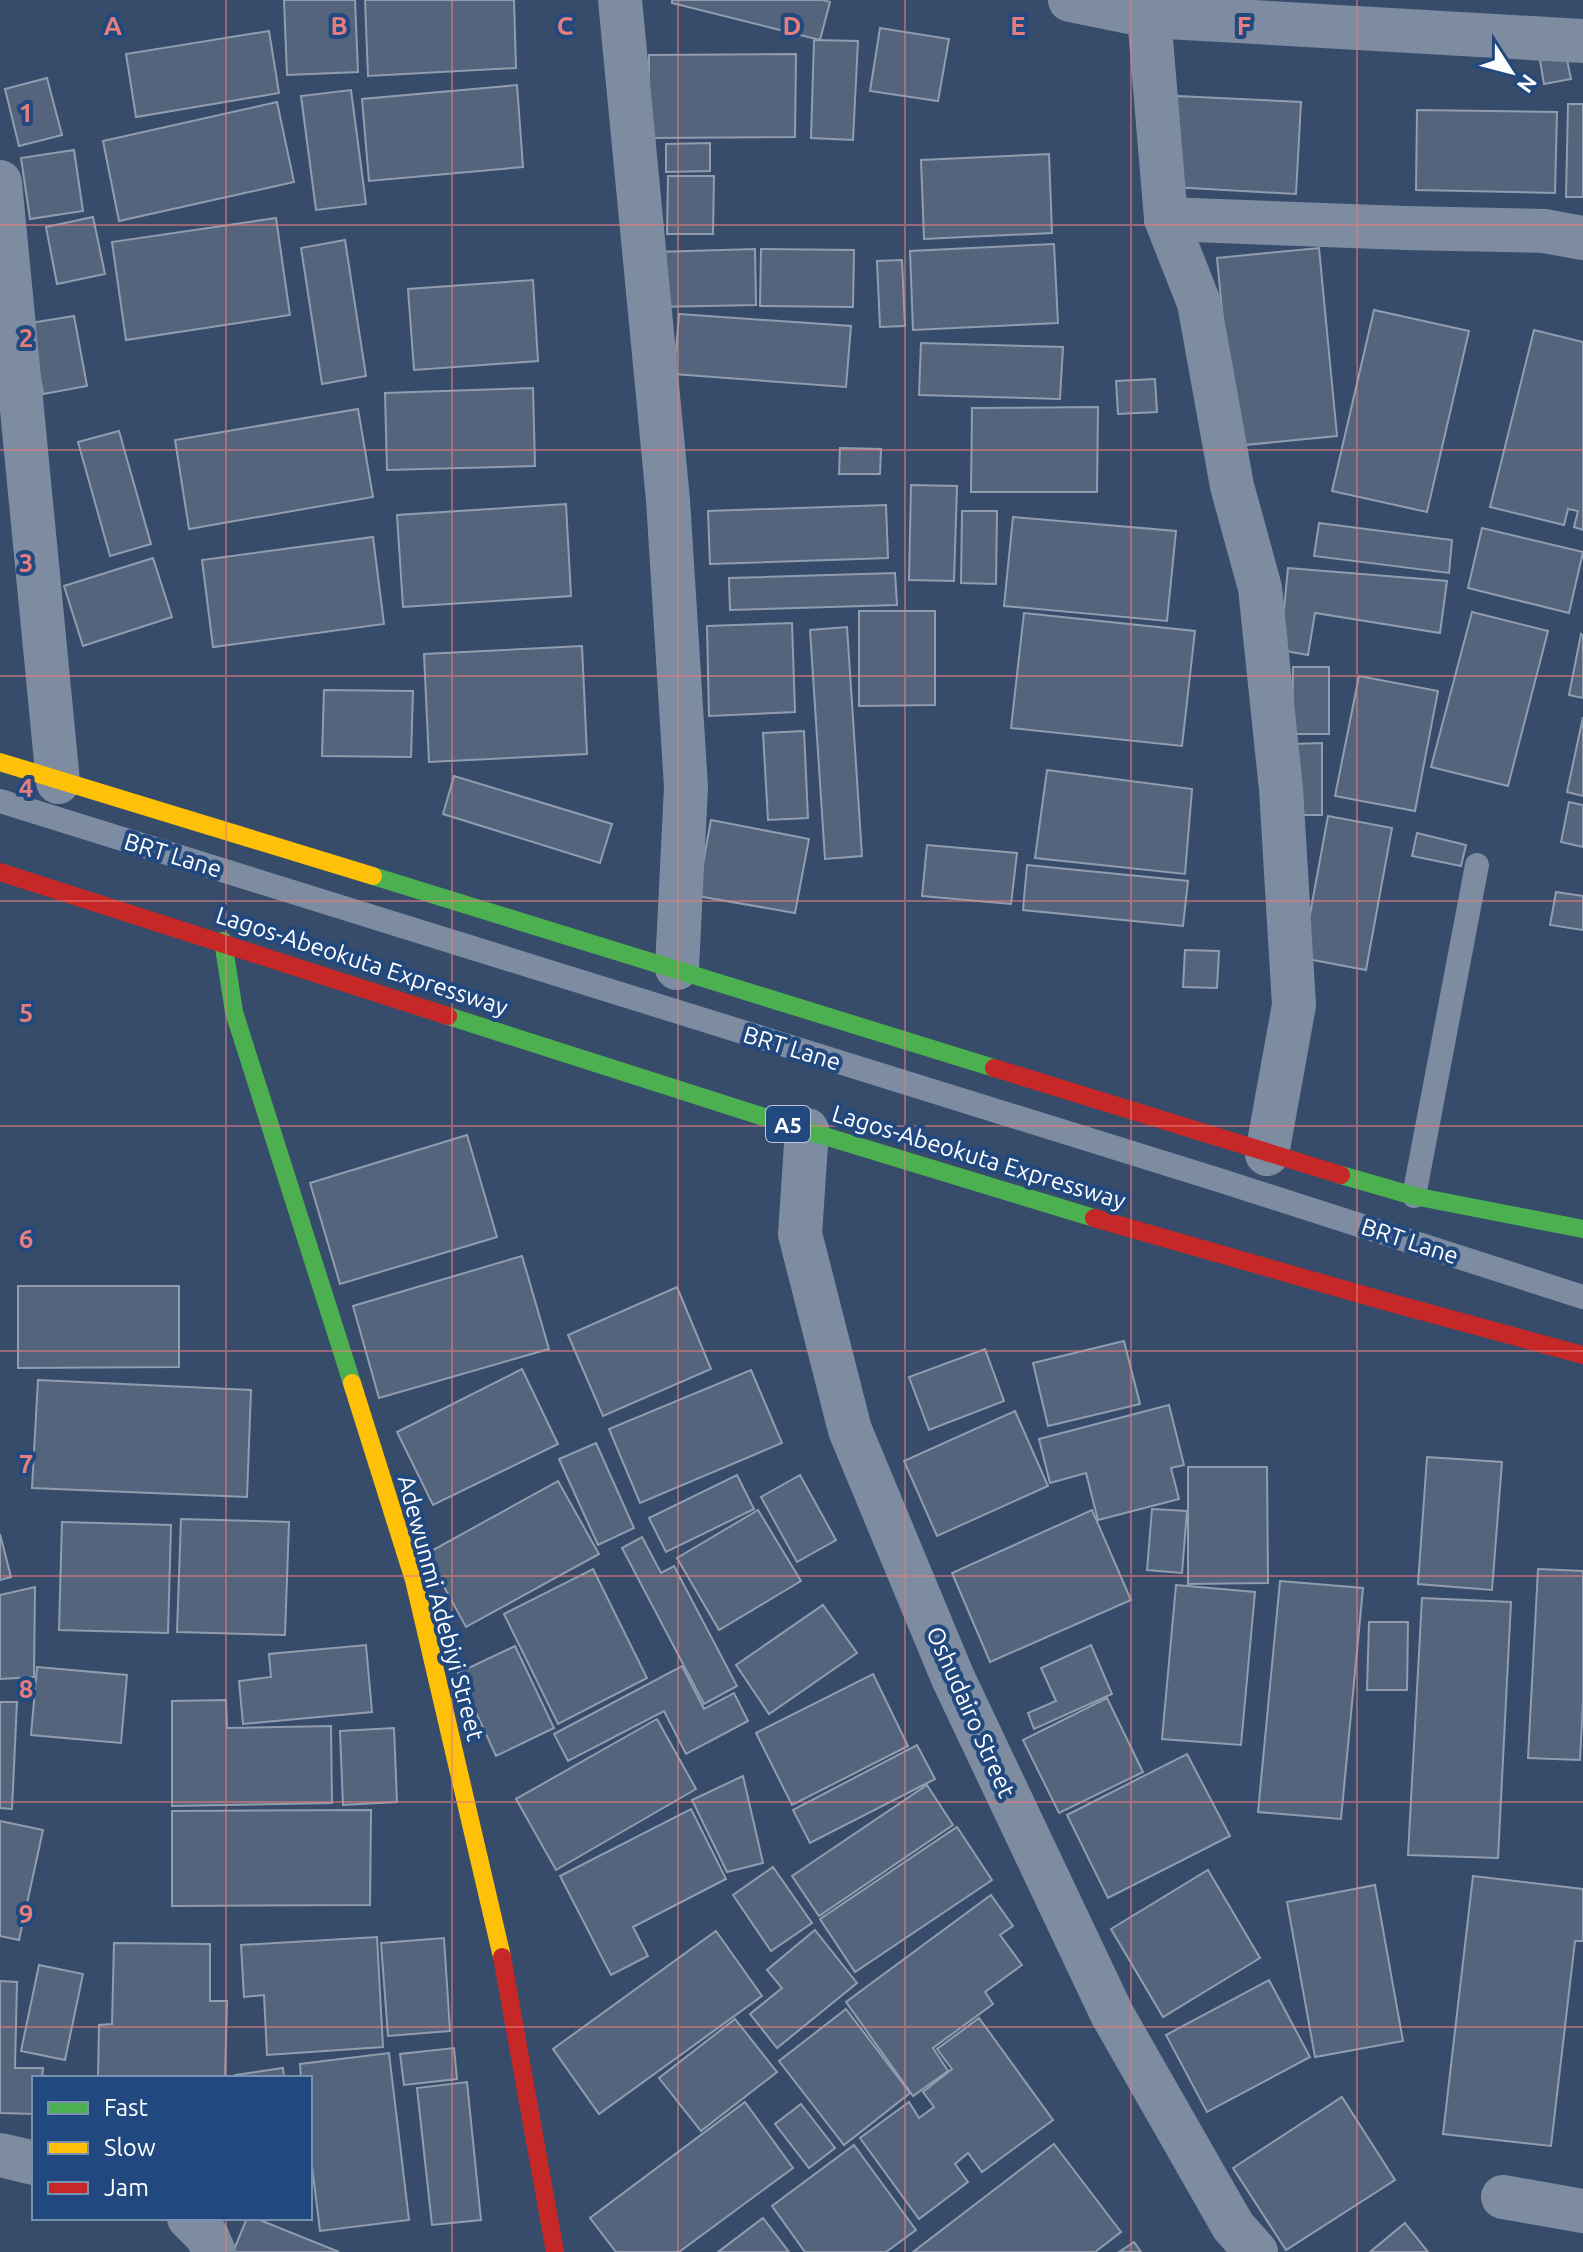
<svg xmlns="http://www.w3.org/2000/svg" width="1583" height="2252" font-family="Ubuntu,sans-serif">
<rect width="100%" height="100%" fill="#374c6a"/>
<g fill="#53647c" stroke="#909daf" stroke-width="2">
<path d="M284 0H355L358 72 287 75Z"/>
<path d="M365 0H514L516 68 368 76Z"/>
<path d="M672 0H823L830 2 820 40 672 3Z"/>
<path d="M880 28 949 39 938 101 870 91Z"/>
<path d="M269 31 279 93 136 117 126 54Z"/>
<path d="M814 40 858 41 853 140 811 138Z"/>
<path d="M796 54 795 137 648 138 649 55Z"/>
<path d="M1566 55 1571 79 1544 84 1540 60Z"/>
<path d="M47 78 62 135 19 146 5 89Z"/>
<path d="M517 85 523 167 369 181 362 99Z"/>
<path d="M351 90 366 204 316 210 301 96Z"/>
<path d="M1177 96 1301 102 1296 194 1173 187Z"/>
<path d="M277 102 294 182 119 221 103 141Z"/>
<path d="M1568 104H1583V197H1566Z"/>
<path d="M1417 110 1557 112 1555 193 1416 190Z"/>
<path d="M710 143V171L666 172V144Z"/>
<path d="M74 150 83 211 30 219 21 158Z"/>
<path d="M1049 154 1052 233 924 239 921 160Z"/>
<path d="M668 176H714L713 234H667Z"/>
<path d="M93 217 105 274 57 284 46 227Z"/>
<path d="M276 218 290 315 126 340 112 242Z"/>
<path d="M345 240 366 376 322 384 301 248Z"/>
<path d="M1054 244 1058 323 913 330 910 251Z"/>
<path d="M1319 248 1337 436 1235 446 1217 258Z"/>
<path d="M755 249 756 305 655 307 654 252Z"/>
<path d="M761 249 854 250 853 307 760 306Z"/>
<path d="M902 260 905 326 880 327 877 261Z"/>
<path d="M533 280 538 361 414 370 408 289Z"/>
<path d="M1374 310 1469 331 1427 512 1332 491Z"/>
<path d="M679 314 851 326 846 387 674 374Z"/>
<path d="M74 316 87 386 43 394 30 323Z"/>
<path d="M1534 330 1583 342V530L1574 527 1578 511 1568 509 1564 525 1490 507Z"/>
<path d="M921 343 1063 347 1060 399 919 395Z"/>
<path d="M1155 379 1157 412 1118 414 1116 381Z"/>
<path d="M533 388 535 466 387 470 385 393Z"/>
<path d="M1098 407 1097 492H971L972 408Z"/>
<path d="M358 409 373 497 189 529 175 440Z"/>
<path d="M119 431 151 544 110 556 78 442Z"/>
<path d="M840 448 881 449 880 474H839Z"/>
<path d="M911 485 957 486 954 581 909 580Z"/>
<path d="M566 504 571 596 403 607 397 515Z"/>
<path d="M886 505 888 558 710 564 708 511Z"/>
<path d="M962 511H997L996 584 961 583Z"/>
<path d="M1013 517 1176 531 1167 621 1004 606Z"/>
<path d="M1319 523 1452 540 1449 573 1314 556Z"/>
<path d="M1482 528 1583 552 1569 613 1468 588Z"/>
<path d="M373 537 384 624 213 647 202 560Z"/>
<path d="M153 558 172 617 83 646 64 586Z"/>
<path d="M1288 568 1447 581 1440 633 1315 613 1308 655 1280 650Z"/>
<path d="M895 573 897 605 730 610 729 578Z"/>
<path d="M859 611H935V705L859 706Z"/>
<path d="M1472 612 1548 631 1508 786 1431 767Z"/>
<path d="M1024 613 1195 631 1182 746 1011 728Z"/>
<path d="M792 623 795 712 709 716 707 626Z"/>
<path d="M847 627 862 856 825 859 810 630Z"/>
<path d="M1581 634 1583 635V698L1569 695Z"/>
<path d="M582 646 587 754 429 762 424 654Z"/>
<path d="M1293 667H1329V734H1292Z"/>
<path d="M1359 676 1438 691 1415 811 1335 796Z"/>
<path d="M324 690 413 691 411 757 322 756Z"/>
<path d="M1583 717V796L1567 792Z"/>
<path d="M804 731 808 818 768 820 763 733Z"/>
<path d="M1322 743V815H1292V744Z"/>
<path d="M1047 770 1192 789 1185 874 1035 858Z"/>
<path d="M454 776 612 824 600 863 443 814Z"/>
<path d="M1569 802 1583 805V847L1561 842Z"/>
<path d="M1328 816 1392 828 1366 970 1302 958Z"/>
<path d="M711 820 809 839 795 913 697 896Z"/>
<path d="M1417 833 1466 845 1461 866 1412 856Z"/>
<path d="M927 845 1017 853 1011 904 922 896Z"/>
<path d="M1027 865 1188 881 1183 926 1023 910Z"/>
<path d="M1556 892 1583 896V930L1550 925Z"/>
<path d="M1185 950 1219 951 1217 988 1183 987Z"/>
<path d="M467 1135 497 1237 340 1284 310 1183Z"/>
<path d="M522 1256 549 1349 379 1398 353 1306Z"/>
<path d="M18 1286H179V1367L18 1368Z"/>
<path d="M677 1287 711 1369 603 1416 568 1335Z"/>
<path d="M1124 1341 1140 1404 1048 1426 1033 1363Z"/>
<path d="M985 1349 1004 1401 929 1430 909 1377Z"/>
<path d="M522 1369 558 1444 433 1505 397 1432Z"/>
<path d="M751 1370 782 1443 640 1503 609 1429Z"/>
<path d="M38 1380 251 1390 247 1497 32 1488Z"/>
<path d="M1169 1405 1184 1465 1171 1468 1179 1499 1098 1520 1086 1473 1050 1483 1039 1439Z"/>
<path d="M1015 1411 1048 1486 937 1536 904 1461Z"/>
<path d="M596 1443 634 1528 598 1545 559 1459Z"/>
<path d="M1427 1457 1502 1462 1492 1590 1418 1584Z"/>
<path d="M1188 1467H1267L1268 1583 1188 1584Z"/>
<path d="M737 1475 754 1509 666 1552 649 1518Z"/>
<path d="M800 1475 836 1540 797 1562 761 1497Z"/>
<path d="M558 1481 599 1554 466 1627 426 1554Z"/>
<path d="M1152 1509 1187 1511 1182 1573 1147 1570Z"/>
<path d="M758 1510 801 1581 719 1630 677 1558Z"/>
<path d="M1092 1510 1131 1600 990 1662 952 1573Z"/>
<path d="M181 1519 289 1522 285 1635 177 1632Z"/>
<path d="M62 1522 171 1525 168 1633 59 1630Z"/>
<path d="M0 1534 11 1577 0 1580Z"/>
<path d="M642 1537 661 1573 674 1566 737 1686 704 1704 622 1548Z"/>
<path d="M593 1569 647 1678 558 1724 504 1614Z"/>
<path d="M1538 1569 1583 1571V1702L1580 1760 1528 1758Z"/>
<path d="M1280 1581 1363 1588 1341 1819 1258 1812Z"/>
<path d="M1176 1585 1255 1592 1241 1745 1162 1739Z"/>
<path d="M35 1587 34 1677 0 1679V1595Z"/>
<path d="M1422 1598 1511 1602 1498 1858 1408 1855Z"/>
<path d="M823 1605 857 1653 769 1714 736 1665Z"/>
<path d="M1369 1622H1408L1407 1690H1367Z"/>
<path d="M366 1645 372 1712 243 1724 239 1681 271 1677 269 1654Z"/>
<path d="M1091 1645 1112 1694 1034 1729 1028 1713 1056 1701 1041 1668Z"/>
<path d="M515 1646 554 1728 496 1756 458 1673Z"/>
<path d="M682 1666 704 1709 734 1693 748 1721 686 1754 664 1711 568 1761 554 1734Z"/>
<path d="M37 1667 127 1675 121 1743 31 1735Z"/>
<path d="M873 1674 908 1746 792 1805 756 1733Z"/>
<path d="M1107 1698 1143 1772 1059 1813 1023 1740Z"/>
<path d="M226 1700 227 1728 331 1726 332 1803 172 1806V1701Z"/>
<path d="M0 1702H17L12 1809 0 1808Z"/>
<path d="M657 1719 696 1789 556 1870 516 1799Z"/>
<path d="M394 1728 397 1802 343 1805 340 1731Z"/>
<path d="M917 1745 935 1779 810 1843 793 1810Z"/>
<path d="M1187 1754 1230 1836 1108 1898 1067 1815Z"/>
<path d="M743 1776 763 1863 727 1872 692 1800Z"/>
<path d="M927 1785 953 1825 819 1916 792 1876Z"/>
<path d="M691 1809 726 1879 633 1927 648 1956 611 1975 560 1876Z"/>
<path d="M371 1810 370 1905 172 1906V1811Z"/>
<path d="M0 1821 43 1830 19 1940 0 1936Z"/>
<path d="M957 1827 992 1880 855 1972 820 1919Z"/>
<path d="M773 1867 812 1923 771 1951 733 1895Z"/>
<path d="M1208 1870 1260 1958 1163 2017 1111 1929Z"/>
<path d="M1473 1876 1583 1889V1941H1575L1551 2146 1443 2134Z"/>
<path d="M1375 1885 1403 2041 1315 2057 1287 1902Z"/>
<path d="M991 1895 1013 1926 1000 1935 1022 1965 985 1992 993 2004 933 2048 948 2071 913 2096 846 2002Z"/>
<path d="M815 1930 857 1983 777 2048 750 2014 782 1988 767 1970Z"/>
<path d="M716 1931 762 1996 599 2114 553 2049Z"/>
<path d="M377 1937 383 2047 267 2055 264 1995 244 1997 241 1945Z"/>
<path d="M444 1938 450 2031 388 2036 381 1943Z"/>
<path d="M114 1943 210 1944V2001H227L225 2078H98L99 2025 112 2024Z"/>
<path d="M39 1965 83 1974 65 2060 21 2051Z"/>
<path d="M1269 1980 1310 2057 1207 2112 1166 2035Z"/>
<path d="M0 1981 17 1982 15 2068H43L42 2078H34V2114L0 2113Z"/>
<path d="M846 2009 910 2093 844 2145 779 2061Z"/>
<path d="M979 2018 1053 2120 982 2172 968 2153 955 2164 968 2182 919 2219 860 2138 909 2102 919 2118 934 2107 923 2092 952 2069 937 2049Z"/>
<path d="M735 2019 777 2072 701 2131 659 2078Z"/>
<path d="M454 2048 457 2079 404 2085 400 2054Z"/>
<path d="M389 2053 409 2220 320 2231 310 2150V2078H301L300 2064Z"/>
<path d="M283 2068 284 2078H236L235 2075Z"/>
<path d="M467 2082 481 2220 432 2225 417 2088Z"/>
<path d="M1342 2097 1395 2180 1286 2250 1233 2168Z"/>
<path d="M745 2102 793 2168 679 2252H616L590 2218Z"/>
<path d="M801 2104 835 2148 809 2168 775 2124Z"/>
<path d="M1054 2144 1121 2232 1095 2252H913Z"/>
<path d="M854 2145 916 2230 886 2252H805L772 2206Z"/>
<path d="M247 2218H255L339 2252H233Z"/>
<path d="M763 2218 789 2252H718Z"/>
<path d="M1405 2223 1428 2252H1370Z"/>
<path d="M1134 2242 1141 2252H1119Z"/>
</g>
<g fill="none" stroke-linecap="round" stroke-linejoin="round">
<g stroke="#7d8ca0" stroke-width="24">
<path d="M0 801 1222 1181 1583 1297"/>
<path d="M1414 1196 1477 865"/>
</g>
<g stroke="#7d8ca0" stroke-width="44">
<path d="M620 0 668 500 686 787 677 968"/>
<path d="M1070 0 1149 16 1583 41"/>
<path d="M1149 16 1166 219 1199 303 1232 486 1260 588 1281 789 1294 1005 1267 1154"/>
<path d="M0 182 58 782"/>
<path d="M1166 219 1405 228 1544 231 1583 238"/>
<path d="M807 1130 800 1234 850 1430 953 1678 1112 2014 1233 2226 1256 2252"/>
<path d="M0 2155 34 2163"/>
<path d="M1503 2197 1583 2211"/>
<path d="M189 2218 207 2236 214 2252"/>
</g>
<g stroke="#4caf50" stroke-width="18">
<path d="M373 876 994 1068"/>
<path d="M223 941 234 1012 352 1383"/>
<path d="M448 1016 808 1131 1094 1218"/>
<path d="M1341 1175 1414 1196 1583 1229"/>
</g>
<g stroke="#ffc107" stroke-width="18">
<path d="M0 762 373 876"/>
<path d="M352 1383 414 1580 502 1957"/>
</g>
<g stroke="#c62828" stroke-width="18">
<path d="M0 872 448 1016"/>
<path d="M994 1068 1341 1175"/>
<path d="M1094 1218 1388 1302 1583 1355"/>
<path d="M502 1957 555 2252"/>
</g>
</g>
<path fill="none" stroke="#e67e7e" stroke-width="2" stroke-opacity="0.55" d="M226 0V2078M452 0V2252M678 0V2252M905 0V2252M1131 0V2252M1357 0V2252M0 225H1583M0 450H1583M0 676H1583M0 901H1583M0 1126H1583M0 1351H1583M0 1576H1583M0 1802H1583M0 2027H1583M226 2218V2252"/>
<g text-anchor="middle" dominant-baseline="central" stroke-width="8" stroke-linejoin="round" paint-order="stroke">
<rect fill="#22497f" stroke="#bdc8d9" stroke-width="2" x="766" y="1106" width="44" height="36" rx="6"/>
<g font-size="22" font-weight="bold" fill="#fff">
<text x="788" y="1124">A5</text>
</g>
<g font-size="24" fill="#fff" stroke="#22497f">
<text transform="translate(173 855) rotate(17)">BRT Lane</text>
<text transform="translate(362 961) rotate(18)">Lagos-Abeokuta Expressway</text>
<text transform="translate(792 1048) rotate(17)">BRT Lane</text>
<text transform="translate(979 1157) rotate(17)">Lagos-Abeokuta Expressway</text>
<text transform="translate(1410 1241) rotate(18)">BRT Lane</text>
<text transform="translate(441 1608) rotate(75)">Adewunmi Adebiyi Street</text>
<text transform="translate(971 1712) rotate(66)">Oshudairo Street</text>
</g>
</g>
<g font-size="26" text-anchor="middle" font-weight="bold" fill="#e67e7e" stroke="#22497f" stroke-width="8" stroke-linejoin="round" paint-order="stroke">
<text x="113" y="35">A</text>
<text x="339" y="35">B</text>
<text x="565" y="35">C</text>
<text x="792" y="35">D</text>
<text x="1018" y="35">E</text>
<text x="1244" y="35">F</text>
<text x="26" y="122">1</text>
<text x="26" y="347">2</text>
<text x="26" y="572">3</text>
<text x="26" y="797">4</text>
<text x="26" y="1022">5</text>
<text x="26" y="1248">6</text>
<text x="26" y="1473">7</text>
<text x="26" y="1698">8</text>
<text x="26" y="1923">9</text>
</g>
<rect x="32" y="2076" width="280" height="144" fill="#22497f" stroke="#7a92b2" stroke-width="2"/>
<rect x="48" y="2102" width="40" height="12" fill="#4caf50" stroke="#7a92b2" stroke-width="2"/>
<text x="104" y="2116" font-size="24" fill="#ffffff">Fast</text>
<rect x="48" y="2142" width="40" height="12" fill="#ffc107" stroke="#7a92b2" stroke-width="2"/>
<text x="104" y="2156" font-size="24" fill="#ffffff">Slow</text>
<rect x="48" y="2182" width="40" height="12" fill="#c62828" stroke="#7a92b2" stroke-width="2"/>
<text x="104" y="2196" font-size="24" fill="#ffffff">Jam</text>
<g transform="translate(1511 72) rotate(126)" stroke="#22497f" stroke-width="6" paint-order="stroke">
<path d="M0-6L14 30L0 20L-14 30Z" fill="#ffffff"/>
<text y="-12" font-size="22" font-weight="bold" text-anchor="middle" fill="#ffffff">N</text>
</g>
</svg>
